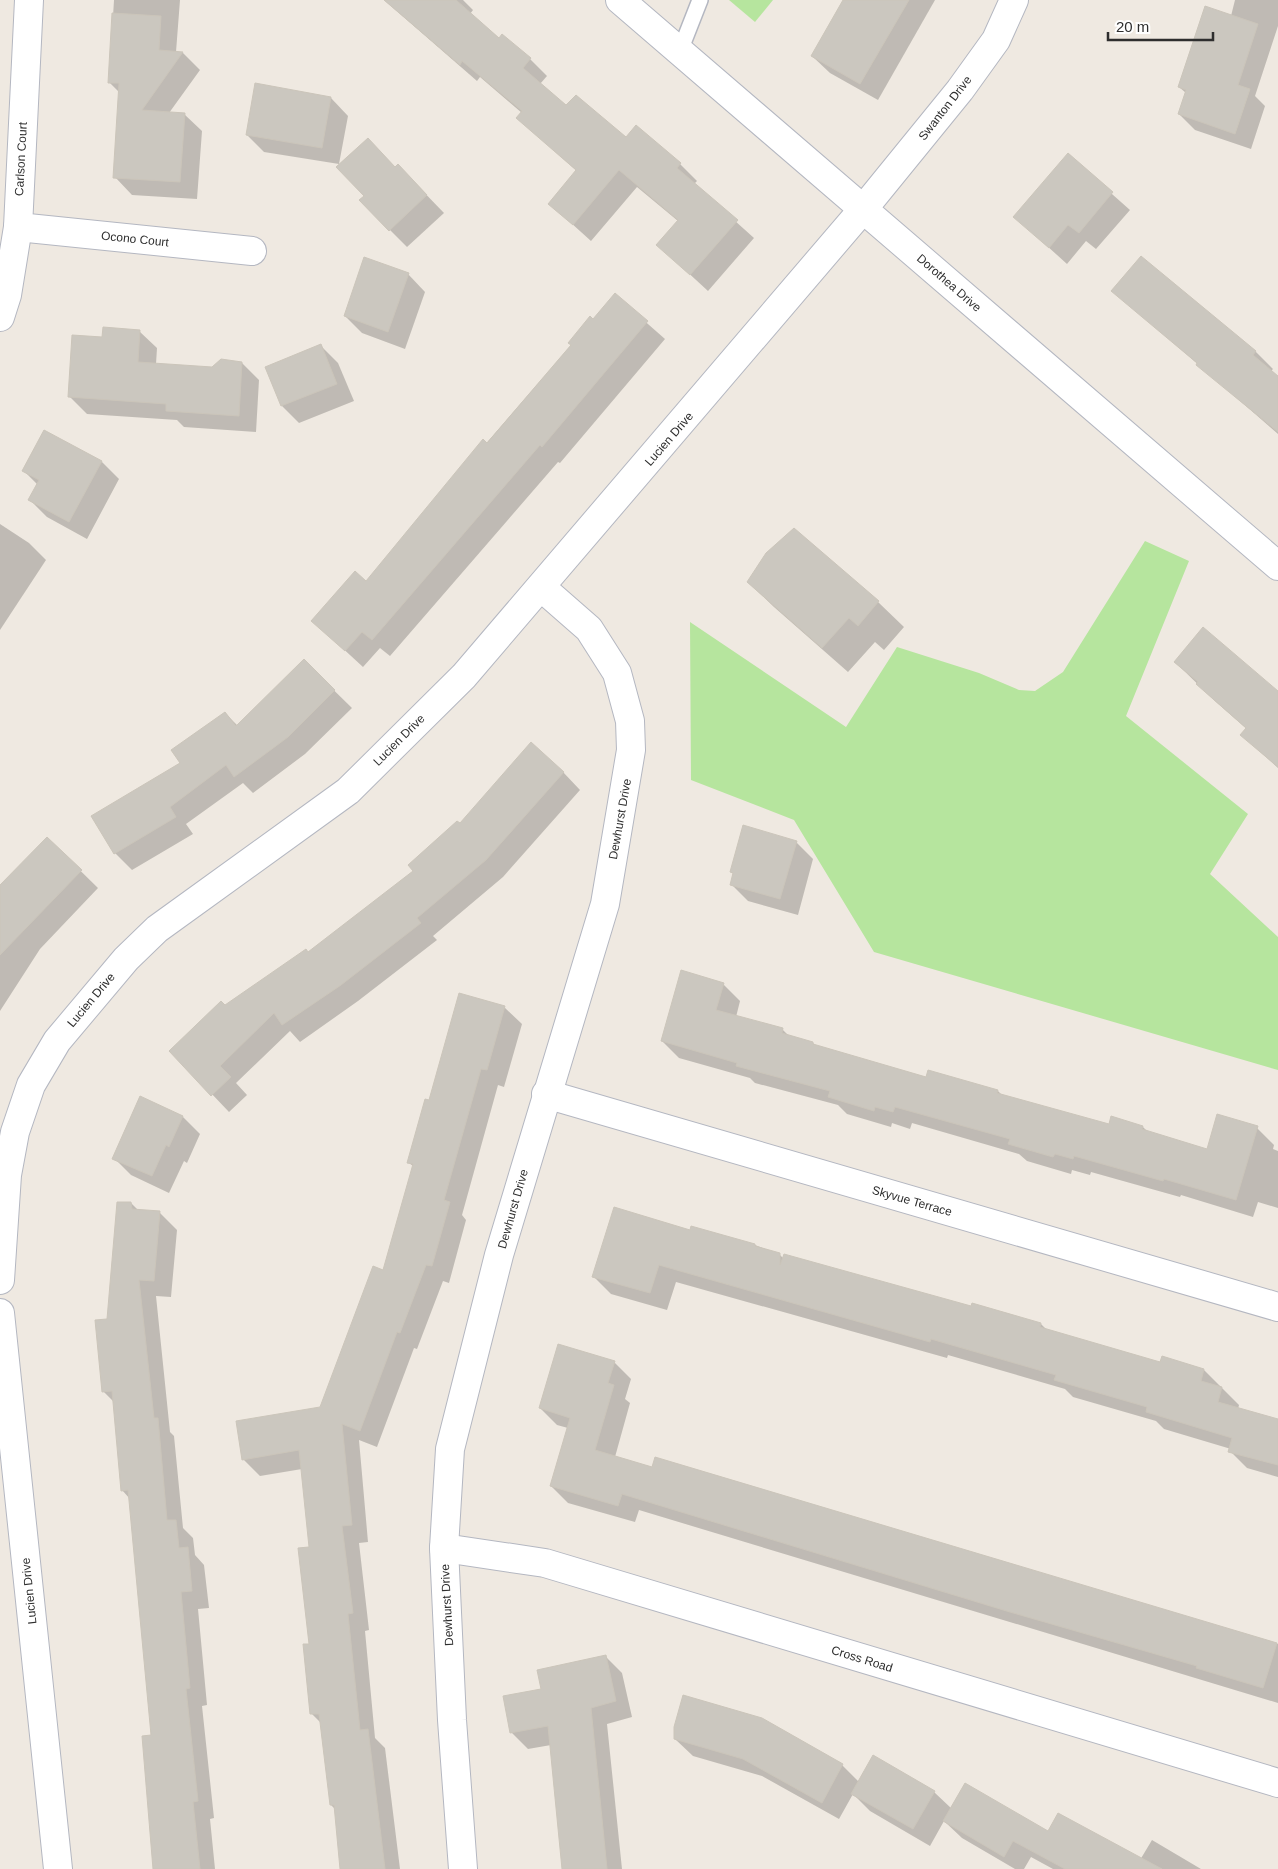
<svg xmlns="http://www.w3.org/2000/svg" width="1278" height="1869" font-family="Helvetica,sans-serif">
<rect width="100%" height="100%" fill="#efe9e1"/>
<g fill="#b6e59e">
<path d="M729 0H773L755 22Z"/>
<path d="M1145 541 1189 561 1126 716 1248 814 1210 874 1278 937V1070L874 952 794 820 691 780 690 622 846 727 897 647 979 673 1019 690 1035 691 1063 672Z"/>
</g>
<g fill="#0003">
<path d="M114 0H180L176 52 183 53 200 70 169 113 184 114 202 131 197 199 132 195 115 177 120 93 109 82Z"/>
<path d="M384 0H463L473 10 470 14 500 39 530 59 547 76 540 84 566 107 680 164 697 181 694 184 754 238 708 291 658 245 678 221 637 187 591 241 550 204 577 171 518 118 522 113 480 77 477 81Z"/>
<path d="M848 0H935L878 100 830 73 812 56Z"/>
<path d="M1235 0H1278V26L1255 96 1265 106 1251 149 1195 130 1179 114 1186 93 1179 87 1231 16Z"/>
<path d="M331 98 348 116 339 164 264 152 247 135Z"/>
<path d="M1068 155 1130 210 1096 249 1086 241 1067 264 1015 217Z"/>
<path d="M395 168 415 183 444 213 407 247 390 230 366 196Z"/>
<path d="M1141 258 1256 352 1273 369 1271 371 1278 377V434L1113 290Z"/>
<path d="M408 274 425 292 405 349 362 333 345 316Z"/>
<path d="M615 295 665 339 560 463 558 462 390 656 380 648 363 667 313 621 366 582Z"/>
<path d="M139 331 157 348 156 364 213 368 242 363 259 380 256 432 184 427 177 420 87 414 70 397 104 338Z"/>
<path d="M321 346 338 363 354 401 299 423 282 406 267 367Z"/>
<path d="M44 431 102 462 119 479 87 539 47 517 30 500 38 485 23 470Z"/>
<path d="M0 524 29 543 46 560 0 630Z"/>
<path d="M748 582 878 602 904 627 884 650 875 642 848 672 774 607Z"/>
<path d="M304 661 352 708 305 754 253 793 243 783 186 824 193 834 132 870 115 853 93 816 182 763 225 713 238 726Z"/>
<path d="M1175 662 1278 693V768L1242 735 1247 729 1215 701Z"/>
<path d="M563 772 580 790 503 877 433 936 437 940 358 1001 300 1042 290 1031 236 1083 247 1095 229 1112 171 1051 225 1007 309 953 415 871 460 825Z"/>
<path d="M47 838 98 888 40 949 0 1011V887Z"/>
<path d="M796 842 813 859 798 915 748 901 731 884 734 874 731 871Z"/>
<path d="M723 984 740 1001 736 1017 782 1029 789 1036 813 1043 816 1046 927 1078 998 1091 1003 1096 1110 1126 1112 1118 1143 1127 1148 1132 1208 1151 1257 1128 1274 1145 1273 1149 1278 1151V1208L1258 1202 1253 1217 1181 1195 1180 1197 1091 1172 1090 1175 1072 1170 1071 1174 1027 1161 1019 1154 912 1123 910 1129 892 1123 891 1127 847 1114 838 1105 755 1083 750 1078 679 1058 662 1041Z"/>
<path d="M504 1007 522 1024 504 1087 498 1085 462 1215 466 1220 449 1283 443 1281 417 1349 414 1348 377 1447 359 1440 368 1542 359 1543 369 1630 365 1631 375 1738 385 1748 400 1869H341L336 1810 331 1805 322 1724 312 1714 310 1548 302 1469 260 1476 243 1459 321 1408 384 1271 414 1167 408 1162 430 1101Z"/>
<path d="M141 1098 183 1117 200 1134 187 1163 184 1161 169 1193 131 1175 114 1158Z"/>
<path d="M131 1203 139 1211 159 1212 177 1230 171 1297 156 1296 170 1432 174 1436 183 1528 193 1538 195 1555 204 1565 209 1608 198 1609 207 1705 202 1706 214 1818 210 1819 215 1869H155L153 1736 130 1499 122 1490 114 1402 103 1391 108 1320Z"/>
<path d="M691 1232 755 1245 779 1254 784 1259 972 1307 973 1305 1041 1324 1047 1330 1161 1364 1204 1370 1239 1405 1238 1409 1278 1420V1477L1247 1468 1230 1451 1231 1449 1164 1429 1156 1421 1073 1397 1065 1389 948 1355 947 1358 676 1282 667 1310 611 1294 594 1277Z"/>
<path d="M614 1362 631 1379 625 1399 630 1403 615 1457 653 1469 656 1458 1278 1644V1703L639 1510 635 1522 568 1503 551 1486 568 1428 557 1425 540 1408Z"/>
<path d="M605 1656 622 1673 632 1717 607 1724 622 1869H564L551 1745 528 1749 511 1732Z"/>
<path d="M762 1720 842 1765 859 1782 934 1792 952 1809 1048 1832 1137 1865 1152 1840 1201 1869H1053L1031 1857 1024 1869H1015L962 1838 944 1821 930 1846 870 1811 853 1794 839 1819 762 1776 693 1756 675 1739Z"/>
</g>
<g fill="#cbc7bf" stroke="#cbc5ba">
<path d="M384 0H456L499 38 502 34 531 58 523 68 566 105 576 95 626 137 636 125 681 163 677 168 738 220 690 275 656 245 678 220 619 170 573 225 548 204 576 170 516 118 522 111 462 61 460 65Z"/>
<path d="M843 0H909L860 84 811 56Z"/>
<path d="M1205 6 1258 24 1238 85 1250 89 1235 134 1178 114 1186 90 1178 87Z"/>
<path d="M112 13 161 16 159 50 183 52 142 110 185 113 180 182 113 178 119 83H108Z"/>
<path d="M255 83 331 97 322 148 246 135Z"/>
<path d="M368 138 395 167 398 164 427 195 389 231 359 200 364 196 336 167Z"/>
<path d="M1068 153 1113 192 1079 233 1068 225 1049 248 1013 217Z"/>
<path d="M1141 256 1256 351 1253 355 1278 376V432L1196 365 1197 363 1111 291Z"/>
<path d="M364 257 409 273 388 332 344 316Z"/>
<path d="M615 293 648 321 542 447 540 445 372 640 362 632 345 651 311 621 355 571 366 581 483 439 487 443 571 345 568 343 590 316 593 319Z"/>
<path d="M103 327 140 330 138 362 212 367 221 359 242 362 239 416 166 411V404L68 397 72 335 102 337Z"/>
<path d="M321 344 337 384 281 406 265 367Z"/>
<path d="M44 430 102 461 69 522 28 500 39 480 22 471Z"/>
<path d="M794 528 879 601 858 626 849 618 822 648 747 582 766 553Z"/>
<path d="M1203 627 1278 691V767L1240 735 1246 728 1196 684 1198 682 1174 662Z"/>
<path d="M304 659 335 690 288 737 234 777 226 765 170 807 176 817 114 854 91 816 180 763 171 750 225 712 236 726Z"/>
<path d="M531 742 564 772 486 860 417 918 421 923 341 985 282 1025 274 1013 220 1066 231 1077 211 1096 169 1051 221 1001 225 1005 306 949 308 952 413 871 408 865 457 821 460 823Z"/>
<path d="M743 825 797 841 780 899 730 885 733 873 730 872Z"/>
<path d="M47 837 82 870 0 955V885Z"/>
<path d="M681 970 724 983 716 1010 783 1028 782 1033 813 1042V1044L926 1077 928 1070 998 1090 997 1093 1109 1124 1111 1116 1143 1126 1142 1129 1207 1149 1217 1114 1258 1126 1236 1200 1164 1179 1163 1181 1074 1156 1073 1159 1055 1154 1053 1157 1008 1144 1010 1139 895 1107 893 1112 875 1107 874 1111 828 1097 830 1091 736 1066 737 1063 661 1041Z"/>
<path d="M459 993 505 1006 487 1070 481 1069 444 1200 450 1202 432 1266 426 1265 400 1333 397 1332 360 1431 342 1424 352 1525 342 1526 353 1613 348 1614 360 1730 368 1729 385 1869H340L334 1805H330L319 1714H310L303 1644H309L298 1548 309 1547 299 1450 242 1460 236 1421 320 1407 373 1266 383 1270 413 1164 407 1163 425 1099 429 1100Z"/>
<path d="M140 1096 183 1116 169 1147 166 1145 152 1176 112 1159Z"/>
<path d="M117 1202H131L132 1209 160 1211 154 1281 139 1280 154 1418H158L167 1520H176L179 1548 188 1547 192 1591 181 1592 190 1688 186 1689 198 1801 193 1802 200 1869H153L142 1736 151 1735 128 1490 121 1491 112 1391 102 1392 95 1320 107 1319Z"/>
<path d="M614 1207 690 1230 691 1226 755 1244V1246L780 1253V1265L784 1254 971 1306 972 1303 1041 1323 1040 1327 1160 1362 1162 1356 1204 1369 1201 1381 1222 1387 1218 1402 1278 1419V1465L1228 1452 1232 1438 1146 1412 1147 1407 1054 1380 1056 1375 931 1339 930 1342 659 1265 650 1293 592 1277Z"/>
<path d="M558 1344 615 1361 608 1383 614 1385 595 1450 652 1467 655 1457 1277 1643 1263 1688 1196 1668 1197 1666 1010 1612 622 1494 618 1506 550 1486 570 1418 539 1408Z"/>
<path d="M606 1655 616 1701 591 1708 607 1869H562L548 1726 510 1733 503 1696 541 1689 537 1670Z"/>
<path d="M683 1695 762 1718 843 1764 822 1803 743 1759 674 1739V1727Z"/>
<path d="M873 1755 935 1791 913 1829 851 1794Z"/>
<path d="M965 1783 1048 1831 1058 1813 1162 1869H1065L1013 1841 1004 1857 943 1821Z"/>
</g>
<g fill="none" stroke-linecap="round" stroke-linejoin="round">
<g stroke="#b4b7c1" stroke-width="18">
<path id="service" d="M680 51 700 0"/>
</g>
<g stroke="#b4b7c1" stroke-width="30">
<g id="minor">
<path d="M864 208 960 90 996 40 1014 0"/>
<path d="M18 227 252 251"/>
<path d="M0 317 7 295 18 227 29 0"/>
<path d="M546 1094 1278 1307"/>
<path d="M444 1548 545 1563 1278 1783"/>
<path d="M463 1869 452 1720 444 1548 450 1449 499 1255 605 904 631 750 630 721 617 673 589 629 541 587"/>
</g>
</g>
<g stroke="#b4b7c1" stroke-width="30">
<g id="tertiary">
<path d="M620 0 1278 566"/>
<path d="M0 1280 7 1175 15 1132 31 1085 57 1041 126 959 157 929 348 791 464 676 864 208"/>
<path d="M0 1313 58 1869"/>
</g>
</g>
<use href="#service" stroke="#fff" stroke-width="15"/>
<use href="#minor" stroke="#fff" stroke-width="28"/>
<use href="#tertiary" stroke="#fff" stroke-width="28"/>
</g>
<g text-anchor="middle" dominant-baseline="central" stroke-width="4" stroke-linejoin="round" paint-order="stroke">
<g font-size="12" fill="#2e2e2e" stroke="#fff">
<text transform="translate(945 108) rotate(-52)">Swanton Drive</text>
<text transform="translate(21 159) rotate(-87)">Carlson Court</text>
<text transform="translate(135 239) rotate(6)">Ocono Court</text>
<text transform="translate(949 283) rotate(41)">Dorothea Drive</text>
<text transform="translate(669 439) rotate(-49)">Lucien Drive</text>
<text transform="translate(399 740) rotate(-45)">Lucien Drive</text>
<text transform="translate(620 819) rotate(-80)">Dewhurst Drive</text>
<text transform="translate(91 1000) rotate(-50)">Lucien Drive</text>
<text transform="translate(912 1201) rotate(16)">Skyvue Terrace</text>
<text transform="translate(513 1209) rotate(-74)">Dewhurst Drive</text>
<text transform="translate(29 1591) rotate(-96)">Lucien Drive</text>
<text transform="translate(447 1605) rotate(-93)">Dewhurst Drive</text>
<text transform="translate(862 1659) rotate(17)">Cross Road</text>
</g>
</g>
<path d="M1108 32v8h105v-8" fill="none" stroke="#2e2e2e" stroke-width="2.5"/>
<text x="1116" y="32" font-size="15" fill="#2e2e2e" stroke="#ffffff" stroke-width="4" paint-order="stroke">20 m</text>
</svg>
